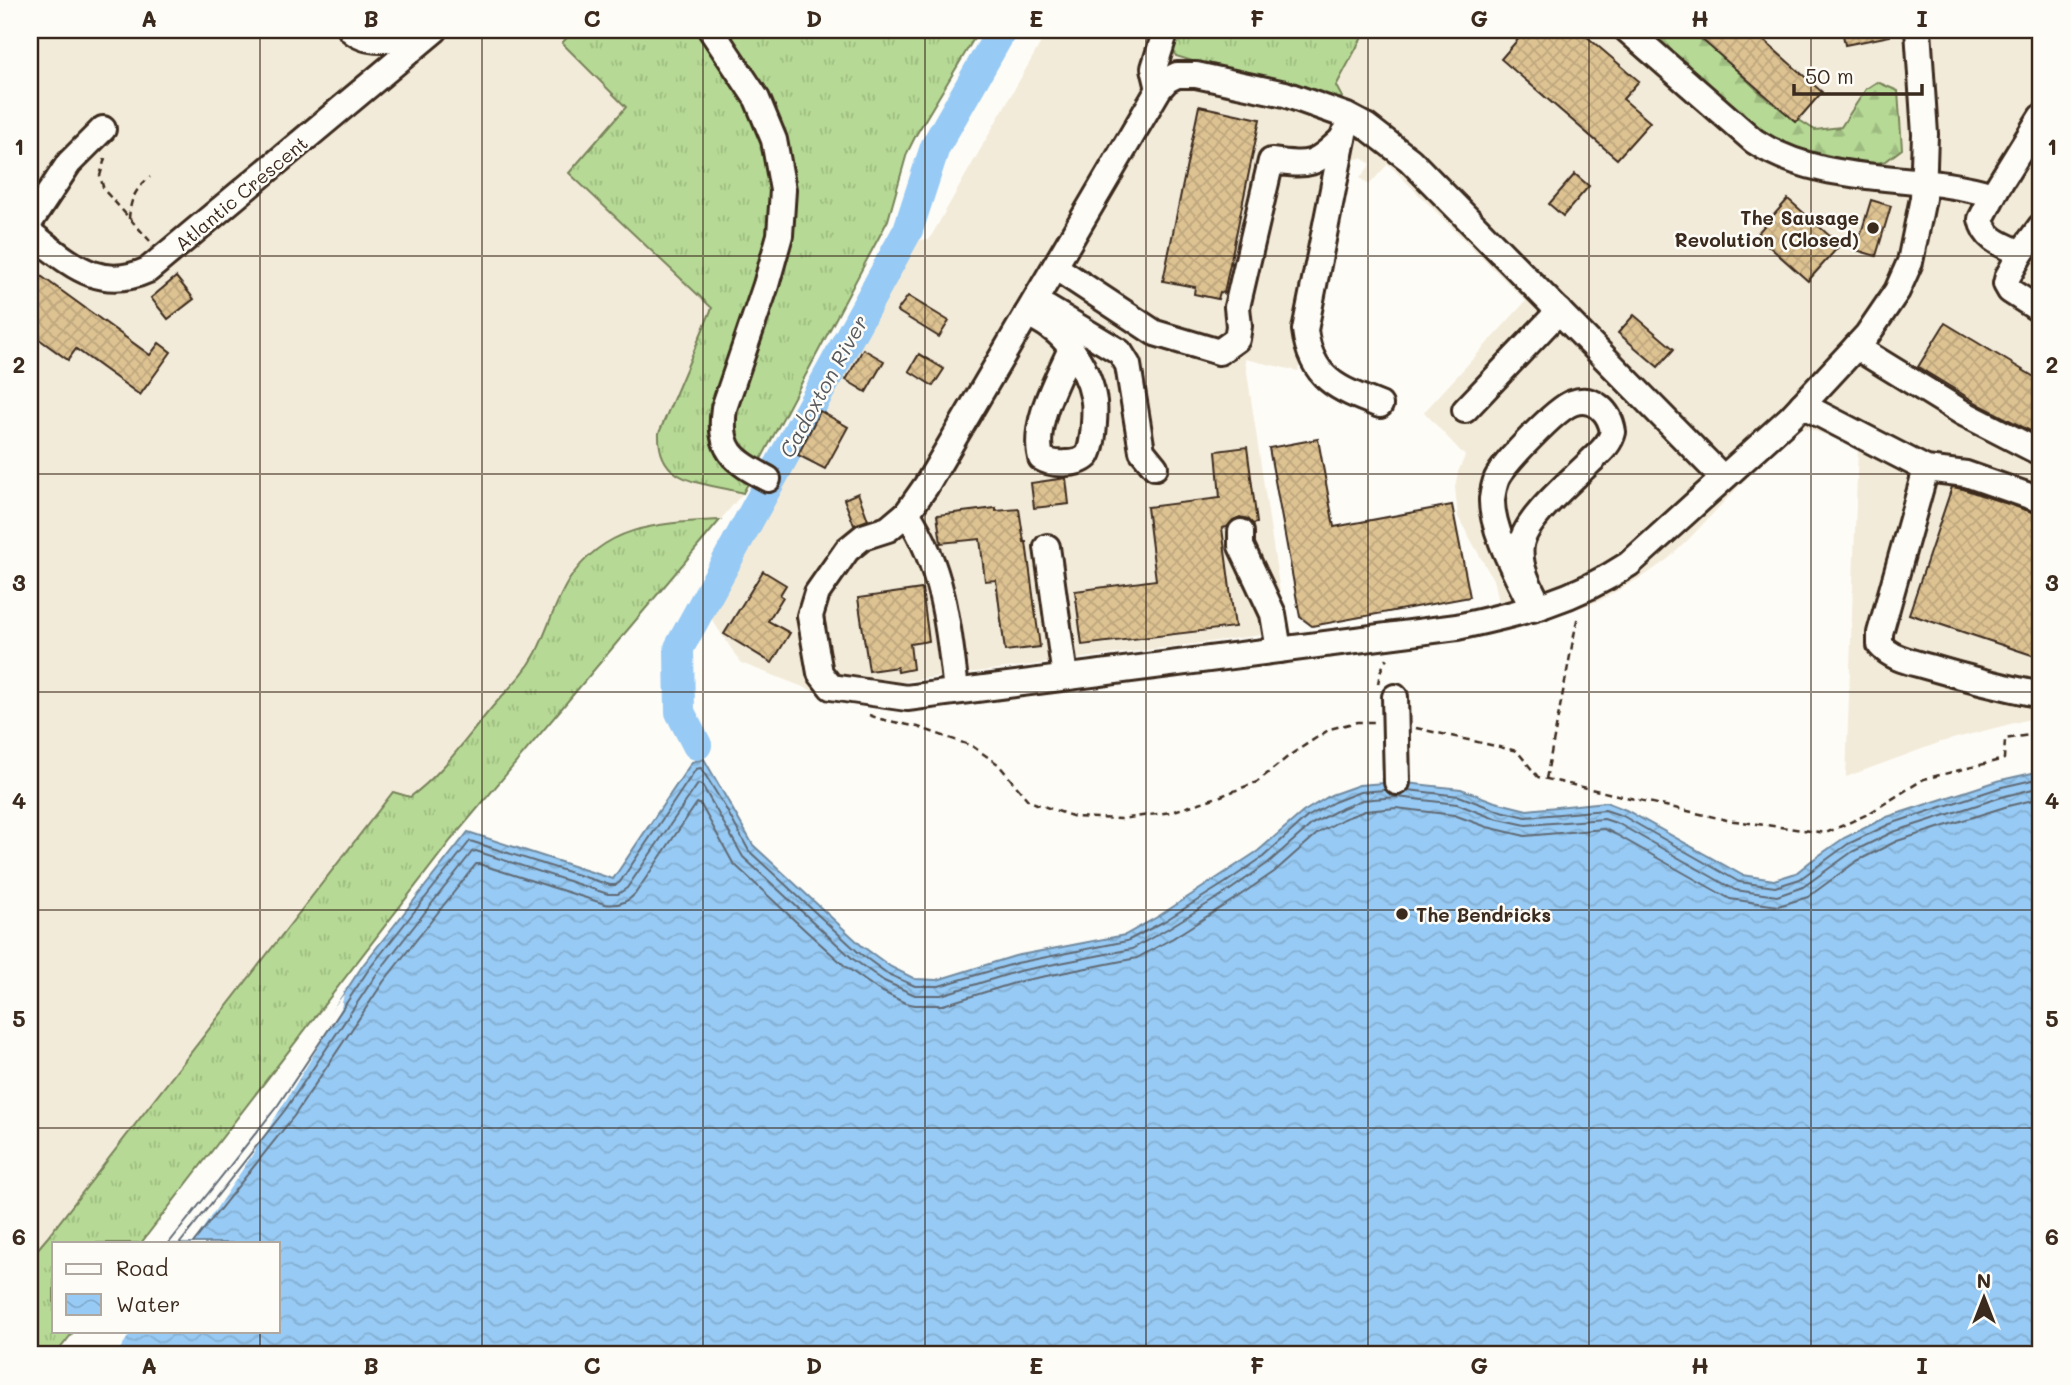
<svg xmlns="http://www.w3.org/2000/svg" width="2071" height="1385" font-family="Mali,sans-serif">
<defs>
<pattern id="grass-tufts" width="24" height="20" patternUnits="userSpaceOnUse" patternTransform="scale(1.75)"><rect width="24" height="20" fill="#b6da95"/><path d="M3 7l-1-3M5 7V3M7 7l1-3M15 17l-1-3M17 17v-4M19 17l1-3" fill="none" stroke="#9dbb80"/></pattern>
<pattern id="forest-firs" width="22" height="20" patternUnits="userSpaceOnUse" patternTransform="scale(1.75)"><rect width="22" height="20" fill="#b6da95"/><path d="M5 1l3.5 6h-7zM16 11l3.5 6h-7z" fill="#9dbb80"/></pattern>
<pattern id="water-waves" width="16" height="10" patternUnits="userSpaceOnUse" patternTransform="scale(1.75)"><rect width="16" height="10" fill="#97caf4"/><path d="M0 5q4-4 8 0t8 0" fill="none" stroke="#83aed1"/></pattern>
<pattern id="building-cross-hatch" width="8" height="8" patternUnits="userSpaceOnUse" patternTransform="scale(1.75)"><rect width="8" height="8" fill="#ddc292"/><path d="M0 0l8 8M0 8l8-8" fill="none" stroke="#bfa77d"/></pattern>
</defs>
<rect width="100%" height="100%" fill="#fdfcf7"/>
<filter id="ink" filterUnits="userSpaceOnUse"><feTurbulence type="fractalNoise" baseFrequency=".0143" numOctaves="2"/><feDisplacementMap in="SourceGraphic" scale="14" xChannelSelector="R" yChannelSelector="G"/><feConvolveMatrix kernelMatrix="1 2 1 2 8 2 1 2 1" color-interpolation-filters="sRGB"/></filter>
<g filter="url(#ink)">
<g fill="#f3ebd9">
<path d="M30 30H959L933 65 743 493 113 1243H54L30 1342Z"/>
<path d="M1048 30H1163L1158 46 1279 68 1336 86 1367 30H2041V716L1941 742 1846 777 1858 447 1806 428 1791 431 1687 541 1668 559 1647 574 1599 601 1505 632 1495 583 1458 517 1455 487 1458 472 1465 456 1424 412 1526 301 1388 164 1369 185 1360 178 1371 164 1361 158 1348 160 1298 371 1245 359 1286 632 899 682V707L837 700 741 663 704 608 767 507 808 430 916 239 929 240Z"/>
</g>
<g fill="url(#grass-tufts)" stroke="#78825a" stroke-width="2">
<path d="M574 30H979L916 135 907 153 888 220 743 493C705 482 657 486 659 433L712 308 569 173 626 107 562 43Z"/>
<path d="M1168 30H1366L1336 86 1342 97 1333 104 1176 56 1167 31Z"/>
<path d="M720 520 451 840 141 1243H54V1331H74L55 1355H30V1258L47 1238 393 792 410 797C442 774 464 741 489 711 505 691 524 676 536 653 548 629 555 602 569 580 605 524 660 523 720 520Z"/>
</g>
<path fill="url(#forest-firs)" stroke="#78825a" stroke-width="2" d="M1643 30H1694L1769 101 1815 130 1841 127 1866 89 1877 82 1898 91 1902 149 1886 161 1862 166 1840 158 1785 145 1740 117Z"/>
<path fill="url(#water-waves)" stroke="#728a9e" stroke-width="2" d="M704 759 753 845 862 946 891 967 915 979 937 980 1015 956 1125 935 1159 916 1258 851 1303 812 1331 795 1359 785 1397 782 1461 789 1495 802 1527 810 1606 802 1626 810 1742 875 1774 880 1796 873 1811 861 1844 838 1887 817 2001 780 2041 771V1355H75L93 1331H278V1243H160L273 1100 363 965 468 832 613 879 692 762Z"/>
<g fill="#fdfcf7">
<path d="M344 994 341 1008 336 1018 253 1154 193 1243H156L204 1180 270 1098 311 1036Z"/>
<path d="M89 1331H132L116 1355H71Z"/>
</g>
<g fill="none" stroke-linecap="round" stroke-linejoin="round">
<g stroke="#606a74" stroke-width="2">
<path d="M1408 790 1459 796 1493 809 1526 817 1605 810 1623 816 1739 882 1775 887 1800 879 1848 844 1890 824 2002 787 2041 778"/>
<path d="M169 1243 278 1105 369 969 470 841 610 885H616L620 882 696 769 701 768 725 807 749 851 858 952 888 974 915 986H939L1017 963 1127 941 1163 922 1225 883 1263 857 1307 817 1334 802 1360 792 1385 790"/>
<path d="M180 1243 285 1110 376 975 472 852 476 851 608 894H618L627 888 698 784 702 785 743 857 853 959 884 981 915 995H941L1019 971 1132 949 1167 929 1230 890 1268 863 1312 824 1338 810 1362 800 1397 797 1457 804 1490 817 1526 825 1604 819 1619 824 1735 890 1777 896 1803 887 1852 852 1893 832 2005 796 2041 787"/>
<path d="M193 1243 294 1116 384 981 476 864H479L605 904C618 906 627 903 635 894L697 803 701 805 733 863 805 930 846 967 877 989 905 1003 915 1005H943L1021 981 1137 958 1173 938 1236 898 1274 872 1318 833 1343 819 1365 811 1396 808 1454 815 1487 827 1525 836 1604 829 1615 834 1730 899 1778 906 1808 897 1857 861 1897 841 2008 806 2041 798"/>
</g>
<path stroke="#97caf4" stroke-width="30" d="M697 745 680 712 679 648 908 230 935 147 1002 30"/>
</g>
<g fill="url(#building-cross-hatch)" stroke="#3b2a1e" stroke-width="2">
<path d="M1526 30H1579L1639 81 1623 99 1650 122 1617 159 1501 59Z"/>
<path d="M1691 30H1752L1822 92 1796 122Z"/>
<path d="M1842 30H1889L1890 36 1845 45Z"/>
<path d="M1199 106 1260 119 1224 293 1220 292 1218 299 1194 294 1195 287 1163 281Z"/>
<path d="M1575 174 1589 186 1563 216 1549 204Z"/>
<path d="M1788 199 1840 245 1808 281 1756 235Z"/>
<path d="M1871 200 1891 206 1876 256 1856 250Z"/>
<path d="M30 268 150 355 159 343 171 352 140 395 76 349 68 360 32 334 40 322 30 315Z"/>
<path d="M176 277 194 299 168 319 151 298Z"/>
<path d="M908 296 949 321 939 337 897 311Z"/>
<path d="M1634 315 1674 349 1658 367 1618 333Z"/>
<path d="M1945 323 2041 381V430L2038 435 1982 406 1918 367Z"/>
<path d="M863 349 884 361 866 392 846 380Z"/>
<path d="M919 354 944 369 933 386 909 371Z"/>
<path d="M820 411 848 427 825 469 798 455Z"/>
<path d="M1318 439 1334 527 1452 505 1470 597 1312 626 1300 617 1269 448Z"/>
<path d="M1247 447 1257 523 1253 524 1248 519 1240 517 1233 520 1227 527 1222 528 1235 627 1082 645 1075 591 1156 580 1147 507 1220 498 1216 451Z"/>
<path d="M1066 478 1069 504 1034 508 1031 483Z"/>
<path d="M1952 487 1963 489 2041 515V658L1909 614Z"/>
<path d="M858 493 868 520 854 525 844 499Z"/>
<path d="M996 508V511L1019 509 1024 542H1026L1040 647 1005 651 996 580 985 581 980 539 941 543 937 515Z"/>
<path d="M763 571 786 585 780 595 783 597 768 621 790 633 772 663 724 634Z"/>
<path d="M922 589 929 641 910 644 913 669 898 672 897 667 869 671 858 598Z"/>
</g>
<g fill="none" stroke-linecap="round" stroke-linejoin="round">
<g stroke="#3b2a1e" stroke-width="30">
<g id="minor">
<path d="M351 30C372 49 405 36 430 32"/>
<path d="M711 30 757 99 774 140 783 190 780 235 766 285 724 408C718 451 733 460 768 479"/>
<path d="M1627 30 1754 141C1825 188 1915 171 1993 195"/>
<path d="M1159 89 1154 68 1166 30"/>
<path d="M2041 117 1997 188 1981 219C1985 240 2003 245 2021 253L2041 226"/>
<path d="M1344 134 1305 330C1311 379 1338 389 1380 405"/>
<path d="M30 222 69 163 103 129"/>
<path d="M30 233C68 261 97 293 148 270L435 30"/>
<path d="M2021 253 2008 276 2006 284 2010 291 2041 311"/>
<path d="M1055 267 1155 333 1219 352 1237 339 1239 326 1237 307 1271 161C1311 166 1313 166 1343 138"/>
<path d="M1047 308 1120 352 1128 365 1142 451 1155 467"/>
<path d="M1027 314C1044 322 1059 331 1070 347 1080 361 1090 380 1093 396 1096 408 1094 447 1087 456 1082 461 1073 463 1067 463 1056 464 1049 463 1041 458 1032 423 1057 380 1071 349"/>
<path d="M1856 347 1963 413 2041 453"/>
<path d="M1802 405 1926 469 1966 474 2041 500"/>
<path d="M1465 410 1559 311"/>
<path d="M1926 469 1880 633V645C1892 659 1912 662 1929 667 1966 678 2003 687 2041 695"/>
<path d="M1723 478 1410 160 1366 126 1347 116 1285 94 1196 75H1177L1167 80 1159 89 926 486 907 513 888 529 863 537 847 550 817 593 810 616 820 673 831 687 907 698 1457 627C1522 613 1573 601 1629 564L1791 417 1867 335 1897 291 1910 262 1923 198 1925 134 1918 30"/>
<path d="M907 513C943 567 949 628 956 691"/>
<path d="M1241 532V546L1273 614 1279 650"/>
<path d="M1047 547 1065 677"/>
<path d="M1533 609C1519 579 1491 531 1492 499 1493 492 1494 485 1497 478 1505 462 1556 409 1572 403 1594 395 1610 412 1613 432 1610 445 1599 453 1590 462 1571 481 1525 519 1521 545 1518 567 1530 588 1540 607"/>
<path d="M1395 697 1397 782"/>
</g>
</g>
<g stroke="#3b2a1e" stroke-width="2.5" stroke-dasharray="7 5" stroke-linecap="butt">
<path d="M105 158 100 176 104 190 150 241"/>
<path d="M129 219C130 200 135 189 150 177"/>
<path d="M1378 684 1380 672 1387 658"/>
<path d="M869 715 880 719 918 727 972 746 998 764 1028 800 1037 804 1075 817 1121 819 1171 812 1221 796 1257 782 1290 755 1330 729 1357 722H1375"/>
<path d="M1416 728 1517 751 1538 777 1727 820 1826 833 1868 814 1924 779 2004 759 2005 739 2041 733"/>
<path d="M1546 779 1578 615"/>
</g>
<use href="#minor" stroke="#fdfcf7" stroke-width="24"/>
</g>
</g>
<path fill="none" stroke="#3b2a1e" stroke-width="2" stroke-opacity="0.55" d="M260 30V1243M482 30V1355M703 30V1355M925 30V1355M1146 30V1355M1368 30V1355M1589 30V1355M1811 30V1355M30 256H2041M30 474H2041M30 692H2041M30 910H2041M30 1128H2041M260 1331V1355"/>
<g fill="#3b2a1e" stroke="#fdfcf7" stroke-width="2.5">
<circle cx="1873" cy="228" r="7"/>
<circle cx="1402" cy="914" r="7"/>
</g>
<g text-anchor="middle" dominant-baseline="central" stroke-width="5" stroke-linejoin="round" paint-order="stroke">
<g font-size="19" fill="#3b2a1e" stroke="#fdfcf7">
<text transform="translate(241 193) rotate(-40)">Atlantic Crescent</text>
</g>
<g font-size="19" font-weight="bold" fill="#3b2a1e" stroke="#fdfcf7" text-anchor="end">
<text x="1859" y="217">The Sausage<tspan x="1859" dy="22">Revolution (Closed)</tspan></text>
<text x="1416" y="914" text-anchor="start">The Bendricks</text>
</g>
<g font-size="21" font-style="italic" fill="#575a5e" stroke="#fdfcf7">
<text transform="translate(823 386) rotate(-61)">Cadoxton River</text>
</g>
</g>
<rect width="2071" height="1385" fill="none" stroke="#fdfcf7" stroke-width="77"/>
<rect x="52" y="1242" width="228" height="91" fill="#fdfcf7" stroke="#afa8a0" stroke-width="2"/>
<rect x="66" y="1264" width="35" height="10" fill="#fdfcf7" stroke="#afa8a0" stroke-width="2"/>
<text x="116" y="1276" font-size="21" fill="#3b2a1e">Road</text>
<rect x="66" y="1294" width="35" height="21" fill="url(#water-waves)" stroke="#afa8a0" stroke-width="2"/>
<text x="116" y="1312" font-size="21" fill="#3b2a1e">Water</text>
<g transform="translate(1984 1298)" stroke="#fdfcf7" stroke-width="5" paint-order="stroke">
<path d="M0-5L12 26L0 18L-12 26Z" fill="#3b2a1e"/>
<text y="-10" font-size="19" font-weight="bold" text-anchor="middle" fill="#3b2a1e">N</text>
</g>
<path d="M1794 84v10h128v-10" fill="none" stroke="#3b2a1e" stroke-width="3.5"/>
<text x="1805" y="84" font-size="21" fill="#3b2a1e" stroke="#fdfcf7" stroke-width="5" paint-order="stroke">50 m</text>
<rect x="38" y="38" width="1994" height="1308" fill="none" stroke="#3b2a1e" stroke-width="2.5"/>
<g font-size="23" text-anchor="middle" font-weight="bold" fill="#3b2a1e">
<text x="149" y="27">A</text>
<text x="371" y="27">B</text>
<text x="592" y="27">C</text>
<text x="814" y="27">D</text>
<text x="1036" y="27">E</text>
<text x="1257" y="27">F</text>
<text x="1479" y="27">G</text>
<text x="1700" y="27">H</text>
<text x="1922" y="27">I</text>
<text x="19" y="155">1</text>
<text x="2052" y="155">1</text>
<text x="19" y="373">2</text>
<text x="2052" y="373">2</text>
<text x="19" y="591">3</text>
<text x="2052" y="591">3</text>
<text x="19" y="809">4</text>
<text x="2052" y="809">4</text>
<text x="19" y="1027">5</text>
<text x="2052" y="1027">5</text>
<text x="19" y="1245">6</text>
<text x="2052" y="1245">6</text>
<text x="149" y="1374">A</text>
<text x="371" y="1374">B</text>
<text x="592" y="1374">C</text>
<text x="814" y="1374">D</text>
<text x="1036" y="1374">E</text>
<text x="1257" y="1374">F</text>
<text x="1479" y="1374">G</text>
<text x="1700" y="1374">H</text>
<text x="1922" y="1374">I</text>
</g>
</svg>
